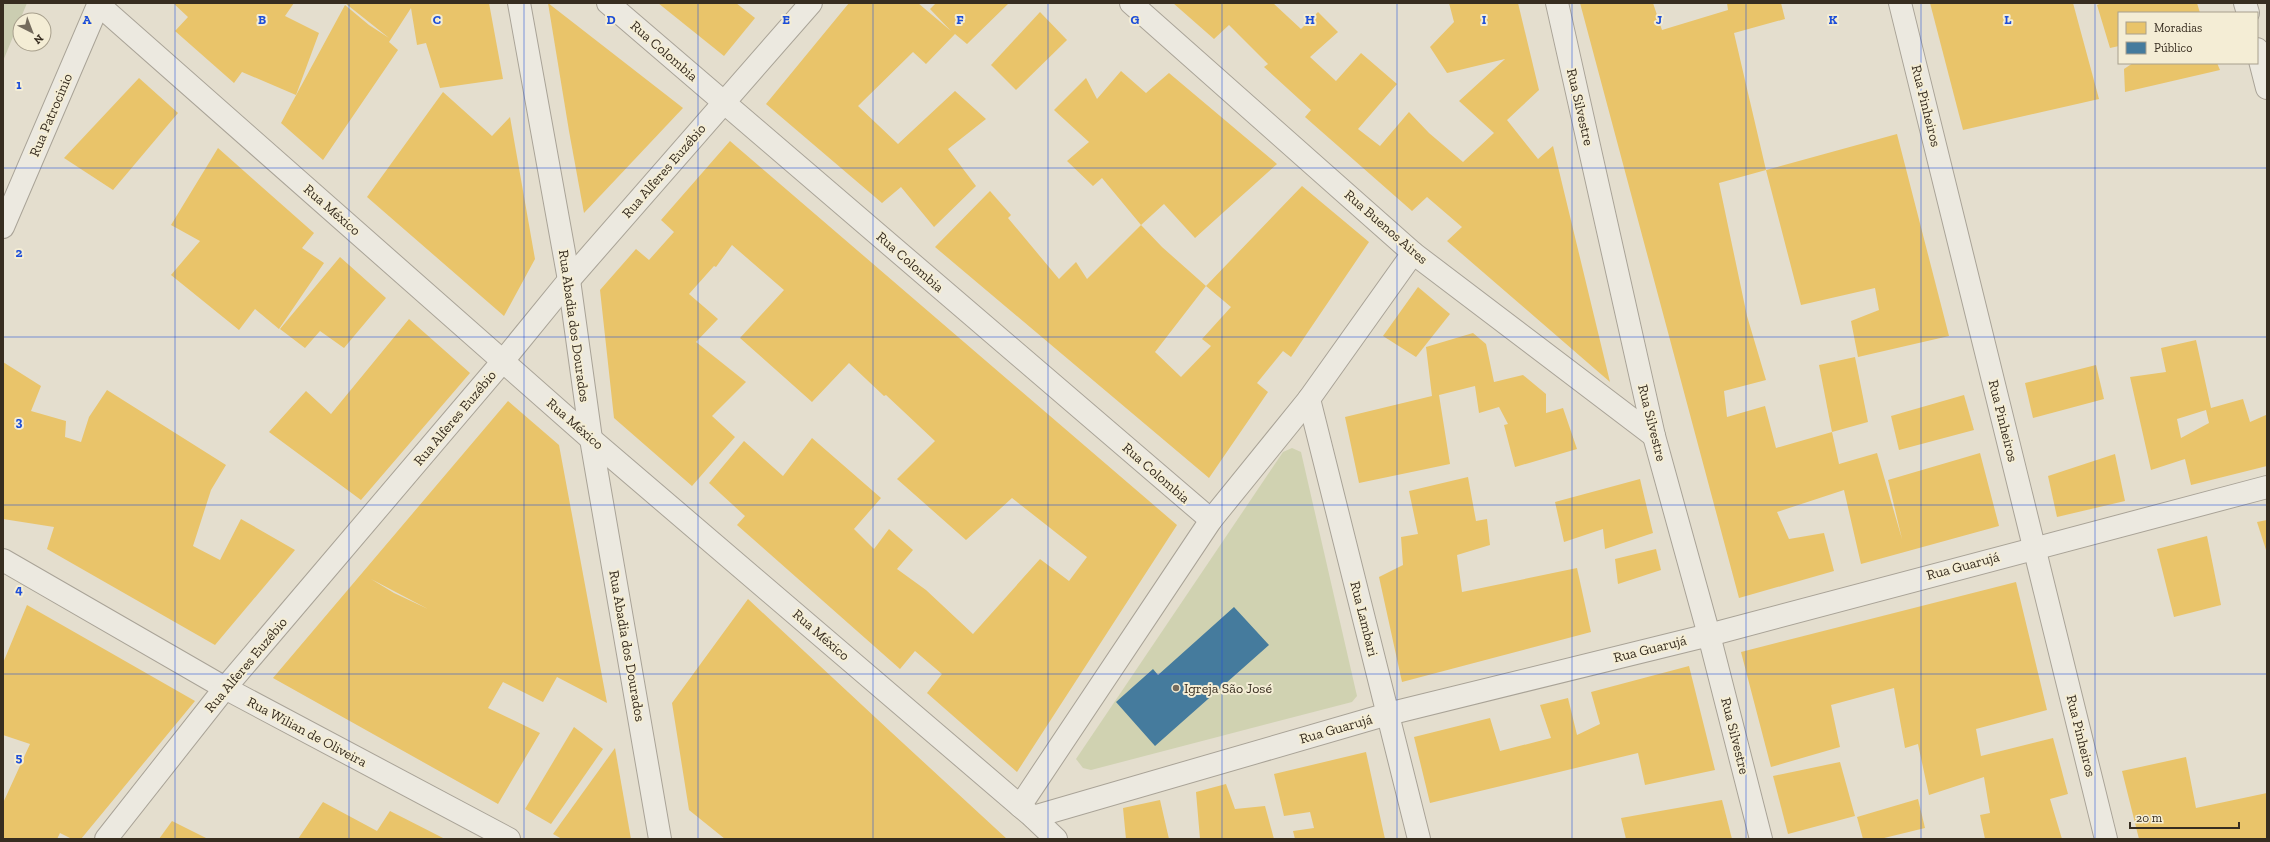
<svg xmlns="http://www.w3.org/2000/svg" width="2270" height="842" font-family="'Zilla Slab',serif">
<rect width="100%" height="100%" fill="#e4dece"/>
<path fill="#d0d2b1" d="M1292 448 1301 452 1357 696 1352 702 1091 770 1083 768 1076 759 1283 452Z"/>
<path fill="#cbcdb1" d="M3 3H27L3 61Z"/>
<g fill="#e9c46a" fill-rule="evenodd">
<path d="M173 3H294L285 16 319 33 296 95 242 72 234 83 175 31 188 17Z"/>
<path d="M345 3H489L503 79 440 88 426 43 417 45 411 8 389 42 398 50 323 160 281 123 345 5 369 25 389 38Z"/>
<path d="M548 3 683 108 584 213 569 131Z"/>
<path d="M658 3H736L755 18 724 56Z"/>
<path d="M849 3H918L951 31 930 9 936 3H1009L967 44 955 34 926 64 913 52 858 106 898 144 955 91 986 119 948 149 976 186 934 227 901 187 882 203 766 104Z"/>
<path d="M1173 3H1273L1301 29 1318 12 1338 32 1310 57 1336 81 1361 53 1397 84 1358 129 1380 146 1409 112 1429 133 1463 162 1494 133 1459 101 1505 59 1447 73 1430 47 1454 22 1449 3H1518L1539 90 1507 120 1538 159 1553 146 1610 382 1447 241 1462 227 1427 197 1412 211 1305 117 1311 110 1264 67 1268 64 1229 25 1214 39Z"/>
<path d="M1580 3H1653L1662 30 1728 10 1727 3H1781L1785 19 1734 33 1766 170 1897 134 1949 336 1858 357 1851 321 1879 310 1875 288 1801 305 1766 170 1719 183 1747 316 1766 380 1724 391 1727 417 1765 406 1776 448 1832 432 1839 464 1877 453 1902 539 1888 480 1980 453 1999 526 1861 564 1844 490 1777 512 1789 539 1824 533 1834 571 1739 598Z"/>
<path d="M1930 3H2073L2099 99 1963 130Z"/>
<path d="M2102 3H2197L2200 13H2119V46L2110 48 2097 5Z"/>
<path d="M1040 12 1067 40 1016 90 991 65Z"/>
<path d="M2133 63H2217L2220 70 2125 92 2124 69Z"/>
<path d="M1121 71 1146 93 1169 73 1277 164 1195 238 1164 204 1141 225 1102 178 1093 186 1067 161 1089 142 1054 110 1086 78 1097 99Z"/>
<path d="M139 78 178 113 113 190 64 158Z"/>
<path d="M443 92 492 136 510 117 535 259 504 316 367 197Z"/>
<path d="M730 141 1177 525 1017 772 927 693 942 674 915 651 900 669 737 525 745 516 709 483 744 441 783 476 812 438 881 498 854 529 874 549 889 529 913 550 897 569 926 590 973 634 1040 559 1069 581 1087 557 1012 498 966 540 897 479 935 441 886 395 884 396 849 363 812 402 740 338 784 290 732 245 716 267 714 266 689 294 718 319 696 342 746 382 712 416 735 437 692 486 614 418 600 290 636 249 649 260 674 232 661 220Z"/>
<path d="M218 148 314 233 302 248 324 263 279 329 255 309 239 330 171 275 200 241 171 225Z"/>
<path d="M1302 186 1369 242 1291 357 1283 351 1257 383 1268 392 1209 478 935 247 990 191 1011 215 1008 218 1059 279 1076 262 1087 279 1141 225 1162 247 1206 286 1155 352 1181 377 1211 346 1202 339 1231 307 1206 286Z"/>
<path d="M340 257 386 298 344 348 320 331 305 348 280 329Z"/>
<path d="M1418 287 1450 314 1416 357 1383 336Z"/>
<path d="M409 319 470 373 361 500 269 432 306 391 331 414Z"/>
<path d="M1473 333 1486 344 1494 382 1523 375 1546 394V413L1563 408 1577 449 1515 467 1504 425 1508 424 1499 407 1479 413 1475 386 1439 395 1450 464 1359 483 1345 417 1432 396 1426 347Z"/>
<path d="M2196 340 2211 408 2243 399 2250 422 2266 415 2267 466 2191 485 2185 459 2151 470 2130 377 2166 372 2161 348ZM2206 410 2209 423 2181 438 2177 419Z"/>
<path d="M1855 357 1868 422 1832 432 1819 365Z"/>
<path d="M3 362 41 386 31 411 66 421 65 437 81 442 89 417 107 390 226 465 211 490 193 546 220 560 241 519 295 550 215 645 47 549 54 527 3 519Z"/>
<path d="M2096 365 2104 399 2033 418 2025 383Z"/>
<path d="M1964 395 1974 430 1899 450 1891 416Z"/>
<path d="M508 401 559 445 607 703 557 677 543 702 503 682 488 708 540 733 498 804 273 678ZM371 579 428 609 394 593Z"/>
<path d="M2115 454 2125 501 2057 517 2048 476Z"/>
<path d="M1468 477 1476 521 1487 519 1490 545 1457 555 1462 592 1577 568 1591 632 1402 682 1379 577 1403 565 1401 537 1418 534 1409 491Z"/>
<path d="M1640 479 1653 533 1605 549 1603 529 1564 542 1555 502Z"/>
<path d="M2267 520V553L2257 522Z"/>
<path d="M2207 536 2221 605 2174 617 2157 549Z"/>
<path d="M1656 549 1661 570 1618 584 1615 559Z"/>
<path d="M2016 582 2047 710 1976 729 1981 756 2053 738 2068 794 2050 799 2062 839H1985L1980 815 1990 813 1984 777 1929 795 1918 744 1905 748 1894 688 1831 705 1840 747 1771 767 1741 652Z"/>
<path d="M748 599 891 732 1007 839H725L689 810 672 703Z"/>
<path d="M27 605 195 701 81 839H72L60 833 57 839H3V803L30 744 3 735V663Z"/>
<path d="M1689 666 1715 770 1645 785 1638 753 1430 803 1414 737 1490 718 1500 751 1551 738 1540 705 1568 698 1577 735 1600 724 1591 692Z"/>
<path d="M574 727 603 749 551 824 525 809Z"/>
<path d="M615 748 631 839H562L553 834Z"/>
<path d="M1366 752 1385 839H1295L1293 831 1314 828 1310 812 1284 816 1274 774Z"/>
<path d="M2186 757 2196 808 2267 793V839H2139L2122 771Z"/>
<path d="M1840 762 1855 816 1788 834 1773 776Z"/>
<path d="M1226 784 1235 809 1265 806 1274 839H1200L1196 792Z"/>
<path d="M1918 799 1925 828 1880 839H1863L1857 817Z"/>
<path d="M1160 800 1169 839H1126L1123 808Z"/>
<path d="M1722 800 1732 839H1626L1621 818Z"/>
<path d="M323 802 377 831 390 811 445 839H298Z"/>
<path d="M172 821 208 839H159Z"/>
</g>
<path fill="#457b9d" d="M1234 607 1269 645 1155 746 1116 702 1153 669 1158 675Z"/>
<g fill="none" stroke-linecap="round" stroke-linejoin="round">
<g stroke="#a9a397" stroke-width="24">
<g id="minor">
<path d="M519 3 569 280 591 439 660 839"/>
<path d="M608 3 1211 520"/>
<path d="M1131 3 1413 253 1654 436"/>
<path d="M1557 3 1654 436 1709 635 1761 839"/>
<path d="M1900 3 2106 839"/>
<path d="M2245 3 2248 13"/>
<path d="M98 4 591 439 1033 817 1056 839"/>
<path d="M2257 49 2267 88"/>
<path d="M3 227 99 3"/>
<path d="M1309 399 1419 839"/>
<path d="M3 560 225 688 509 839"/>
<path d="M1020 806 1211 520 1309 399 1413 253"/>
<path d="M1033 817 1388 714 1709 635 2267 487"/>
<path d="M106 839 225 688 503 361 569 280 811 3"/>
</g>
</g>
<use href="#minor" stroke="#ece9e0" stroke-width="22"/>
</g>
<path fill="none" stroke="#1d4ed8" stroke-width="1" stroke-opacity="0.55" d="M175 3V839M349 3V839M524 3V839M698 3V839M873 3V839M1048 3V839M1222 3V839M1397 3V839M1572 3V839M1746 3V839M1921 3V839M2095 3V839M3 168H2267M3 337H2267M3 505H2267M3 674H2267"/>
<circle fill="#746b5d" stroke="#f4edd5" stroke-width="1.5" cx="1176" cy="688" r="4"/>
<g text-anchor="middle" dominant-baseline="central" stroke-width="4" stroke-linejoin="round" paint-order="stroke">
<g font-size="14" fill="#372d20" stroke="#f4edd5">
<text transform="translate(664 51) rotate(41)">Rua Colombia</text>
<text transform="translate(1926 106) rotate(76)">Rua Pinheiros</text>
<text transform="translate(1580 107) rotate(77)">Rua Silvestre</text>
<text transform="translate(51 115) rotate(-67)">Rua Patrocinio</text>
<text transform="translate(664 171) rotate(-49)">Rua Alferes Euzébio</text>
<text transform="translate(332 210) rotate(41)">Rua México</text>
<text transform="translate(1386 227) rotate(41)">Rua Buenos Aires</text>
<text transform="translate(910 262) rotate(41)">Rua Colombia</text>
<text transform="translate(574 326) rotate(82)">Rua Abadia dos Dourados</text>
<text transform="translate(455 418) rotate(-50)">Rua Alferes Euzébio</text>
<text transform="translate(2003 421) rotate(76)">Rua Pinheiros</text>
<text transform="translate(1652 423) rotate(76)">Rua Silvestre</text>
<text transform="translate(575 424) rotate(41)">Rua México</text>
<text transform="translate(1156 473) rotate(41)">Rua Colombia</text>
<text transform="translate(1963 566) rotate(-15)">Rua Guarujá</text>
<text transform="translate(1364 619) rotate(76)">Rua Lambari</text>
<text transform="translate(821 635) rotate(41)">Rua México</text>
<text transform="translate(627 646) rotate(80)">Rua Abadia dos Dourados</text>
<text transform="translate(1650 649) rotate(-14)">Rua Guarujá</text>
<text transform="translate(246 665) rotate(-50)">Rua Alferes Euzébio</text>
<text transform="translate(1336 729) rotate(-16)">Rua Guarujá</text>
<text transform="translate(307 732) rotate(28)">Rua Wilian de Oliveira</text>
<text transform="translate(1735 736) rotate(76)">Rua Silvestre</text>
<text transform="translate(2081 736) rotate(76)">Rua Pinheiros</text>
</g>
<g font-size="14" fill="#372d20" stroke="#f4edd5" text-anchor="start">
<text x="1184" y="688">Igreja São José</text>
</g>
</g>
<g font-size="13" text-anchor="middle" font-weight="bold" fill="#1d4ed8" stroke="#f4edd5" stroke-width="4" stroke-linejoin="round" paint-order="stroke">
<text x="87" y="24">A</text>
<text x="262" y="24">B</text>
<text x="437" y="24">C</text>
<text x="611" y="24">D</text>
<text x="786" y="24">E</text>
<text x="960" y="24">F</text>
<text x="1135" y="24">G</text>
<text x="1310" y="24">H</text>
<text x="1484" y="24">I</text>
<text x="1659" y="24">J</text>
<text x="1833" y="24">K</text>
<text x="2008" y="24">L</text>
<text x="19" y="89">1</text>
<text x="19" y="257">2</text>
<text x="19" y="426">3</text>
<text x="19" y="594">4</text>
<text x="19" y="762">5</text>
</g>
<rect width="2270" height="842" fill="none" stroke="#372d20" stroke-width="8"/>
<rect x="2118" y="12" width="140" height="52" fill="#f4edd5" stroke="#a8a08d"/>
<rect x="2126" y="22" width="20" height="12" fill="#e9c46a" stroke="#a8a08d"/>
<text x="2154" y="32" font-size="12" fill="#372d20">Moradias</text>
<rect x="2126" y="42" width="20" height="12" fill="#457b9d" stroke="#a8a08d"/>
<text x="2154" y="52" font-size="12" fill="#372d20">Público</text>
<g transform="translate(32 32) rotate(138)"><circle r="19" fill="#f4edd5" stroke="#a8a08d"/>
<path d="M0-3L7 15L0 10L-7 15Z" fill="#746b5d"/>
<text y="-6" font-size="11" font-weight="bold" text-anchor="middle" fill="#372d20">N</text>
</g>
<path d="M2130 822v6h109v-6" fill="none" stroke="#372d20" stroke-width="2"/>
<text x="2136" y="822" font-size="12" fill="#372d20" stroke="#f4edd5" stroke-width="3" paint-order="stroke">20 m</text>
</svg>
